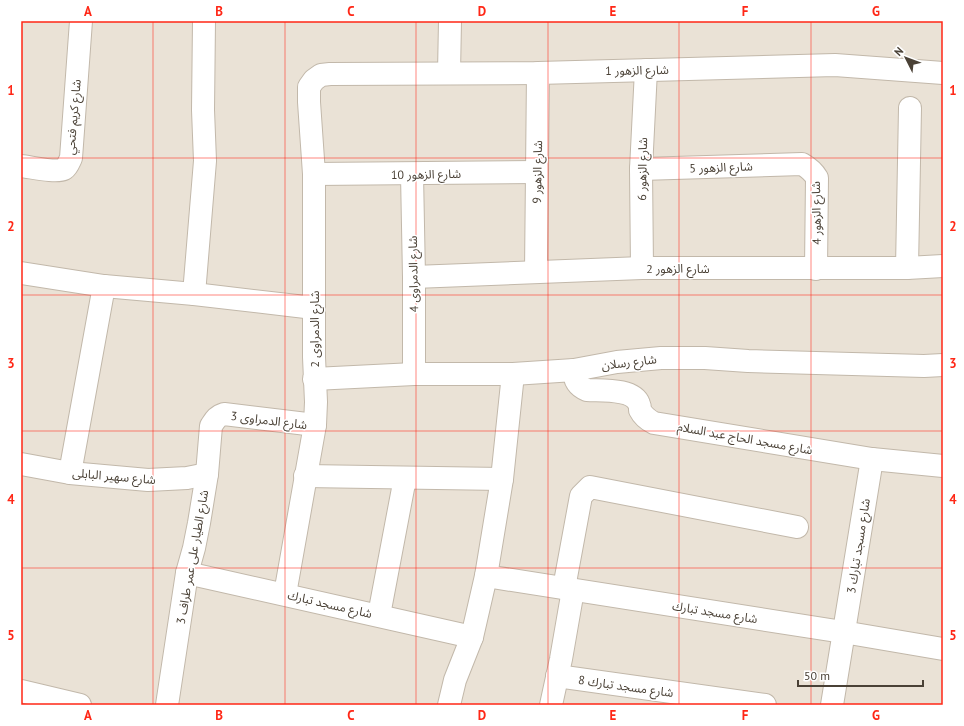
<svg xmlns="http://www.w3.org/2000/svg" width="964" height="726" font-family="'PT Sans','Noto Sans Arabic',sans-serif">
<rect width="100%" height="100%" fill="#f5f1e8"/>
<rect fill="#eae2d6" x="21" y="21" width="922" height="684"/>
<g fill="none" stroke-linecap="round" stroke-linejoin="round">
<g stroke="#c2b8aa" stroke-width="24">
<g id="minor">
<path d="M449 73 450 21"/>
<path d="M21 166C31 167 56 173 64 169 68 166 69 162 71 158L81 21"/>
<path d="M641 169 802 164C809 168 813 171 817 178L816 269"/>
<path d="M314 174 537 172"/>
<path d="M412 174 414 277V374"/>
<path d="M642 268 641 169 646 70"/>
<path d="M907 268 910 108"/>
<path d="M536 272 538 73"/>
<path d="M21 273 104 286 194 294 314 308"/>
<path d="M414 277 642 268H907L943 266"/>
<path d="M194 294 205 161 203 110 204 21"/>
<path d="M574 370C574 380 577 386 587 390 601 391 633 388 639 404 640 406 640 408 640 410 643 416 648 420 654 423L872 459 943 466"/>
<path d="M314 379 414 374H513L574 370 617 362 661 358H705L748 361 924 366 943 365"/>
<path d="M21 464 70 473 148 480 187 478 207 474"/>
<path d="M70 473 104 286"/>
<path d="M305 476 502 479"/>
<path d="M187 573 472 637"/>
<path d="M486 576 843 632 943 649"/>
<path d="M564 588 581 496 590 487 797 527"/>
<path d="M285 594 315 425 316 402 314 357V174L309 102V87L314 80 321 75 330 74 538 73 835 65 943 73"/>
<path d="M379 615 405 478"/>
<path d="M557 676 765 705"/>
<path d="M21 691 80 705"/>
<path d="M167 705 187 573 194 548 199 523 207 474 211 426C215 420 217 416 224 414L315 425"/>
<path d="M449 705 455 680 472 637 486 576 502 479 513 374"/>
<path d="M551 705 561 659 573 590"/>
<path d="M832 705 872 459"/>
</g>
</g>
<use href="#minor" stroke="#fff" stroke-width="22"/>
</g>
<path fill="none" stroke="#ff2716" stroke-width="1" stroke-opacity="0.55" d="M153 21V705M285 21V705M416 21V705M548 21V705M679 21V705M811 21V705M21 158H943M21 295H943M21 431H943M21 568H943"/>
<g text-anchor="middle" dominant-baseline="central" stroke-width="3" stroke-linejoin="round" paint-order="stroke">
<g font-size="12" fill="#4a4136" stroke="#fff">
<text transform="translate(637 70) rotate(-1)">شارع الزهور 1</text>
<text transform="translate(73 117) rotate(-85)">شارع كريم فتحي</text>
<text transform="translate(721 167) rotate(-2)">شارع الزهور 5</text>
<text transform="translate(642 169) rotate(-89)">شارع الزهور 6</text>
<text transform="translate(537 172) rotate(-89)">شارع الزهور 9</text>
<text transform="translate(426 174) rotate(-1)">شارع الزهور 10</text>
<text transform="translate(816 213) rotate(-91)">شارع الزهور 4</text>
<text x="678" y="268">شارع الزهور 2</text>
<text transform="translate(413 274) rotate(-91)">شارع الدمراوى 4</text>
<text transform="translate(314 329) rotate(-90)">شارع الدمراوى 2</text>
<text transform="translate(629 362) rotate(-7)">شارع رسلان</text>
<text transform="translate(269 420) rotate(7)">شارع الدمراوى 3</text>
<text transform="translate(745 438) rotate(10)">شارع مسجد الحاج عبد السلام</text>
<text transform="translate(114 476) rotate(5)">شارع سهير البابلى</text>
<text transform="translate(858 546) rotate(-81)">شارع مسجد تبارك 3</text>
<text transform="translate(192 557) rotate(-80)">شارع الطيار على عمر طراف 3</text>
<text transform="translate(330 604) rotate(13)">شارع مسجد تبارك</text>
<text transform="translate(715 612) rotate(9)">شارع مسجد تبارك</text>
<text transform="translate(626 686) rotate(8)">شارع مسجد تبارك 8</text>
</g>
</g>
<rect width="964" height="726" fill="none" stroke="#ffffff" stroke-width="44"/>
<g transform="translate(906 58) rotate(312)" stroke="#ffffff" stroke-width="3" paint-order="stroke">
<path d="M0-3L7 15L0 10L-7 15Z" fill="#4a4136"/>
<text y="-6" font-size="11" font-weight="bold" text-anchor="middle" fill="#4a4136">N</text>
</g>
<path d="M798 680v6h125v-6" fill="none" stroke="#4a4136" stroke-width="2"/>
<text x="804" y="680" font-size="12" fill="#4a4136" stroke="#ffffff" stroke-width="3" paint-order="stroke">50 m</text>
<rect x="22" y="22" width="920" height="682" fill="none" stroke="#ff2716" stroke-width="1.5"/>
<g font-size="13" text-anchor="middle" font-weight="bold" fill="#ff2716">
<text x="88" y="16">A</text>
<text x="219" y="16">B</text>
<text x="351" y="16">C</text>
<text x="482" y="16">D</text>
<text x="613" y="16">E</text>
<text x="745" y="16">F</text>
<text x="876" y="16">G</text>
<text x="11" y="95">1</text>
<text x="953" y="95">1</text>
<text x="11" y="231">2</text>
<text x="953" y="231">2</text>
<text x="11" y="368">3</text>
<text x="953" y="368">3</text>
<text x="11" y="504">4</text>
<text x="953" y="504">4</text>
<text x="11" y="640">5</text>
<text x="953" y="640">5</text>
<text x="88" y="720">A</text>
<text x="219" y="720">B</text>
<text x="351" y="720">C</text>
<text x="482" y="720">D</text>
<text x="613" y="720">E</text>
<text x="745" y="720">F</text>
<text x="876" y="720">G</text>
</g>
</svg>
